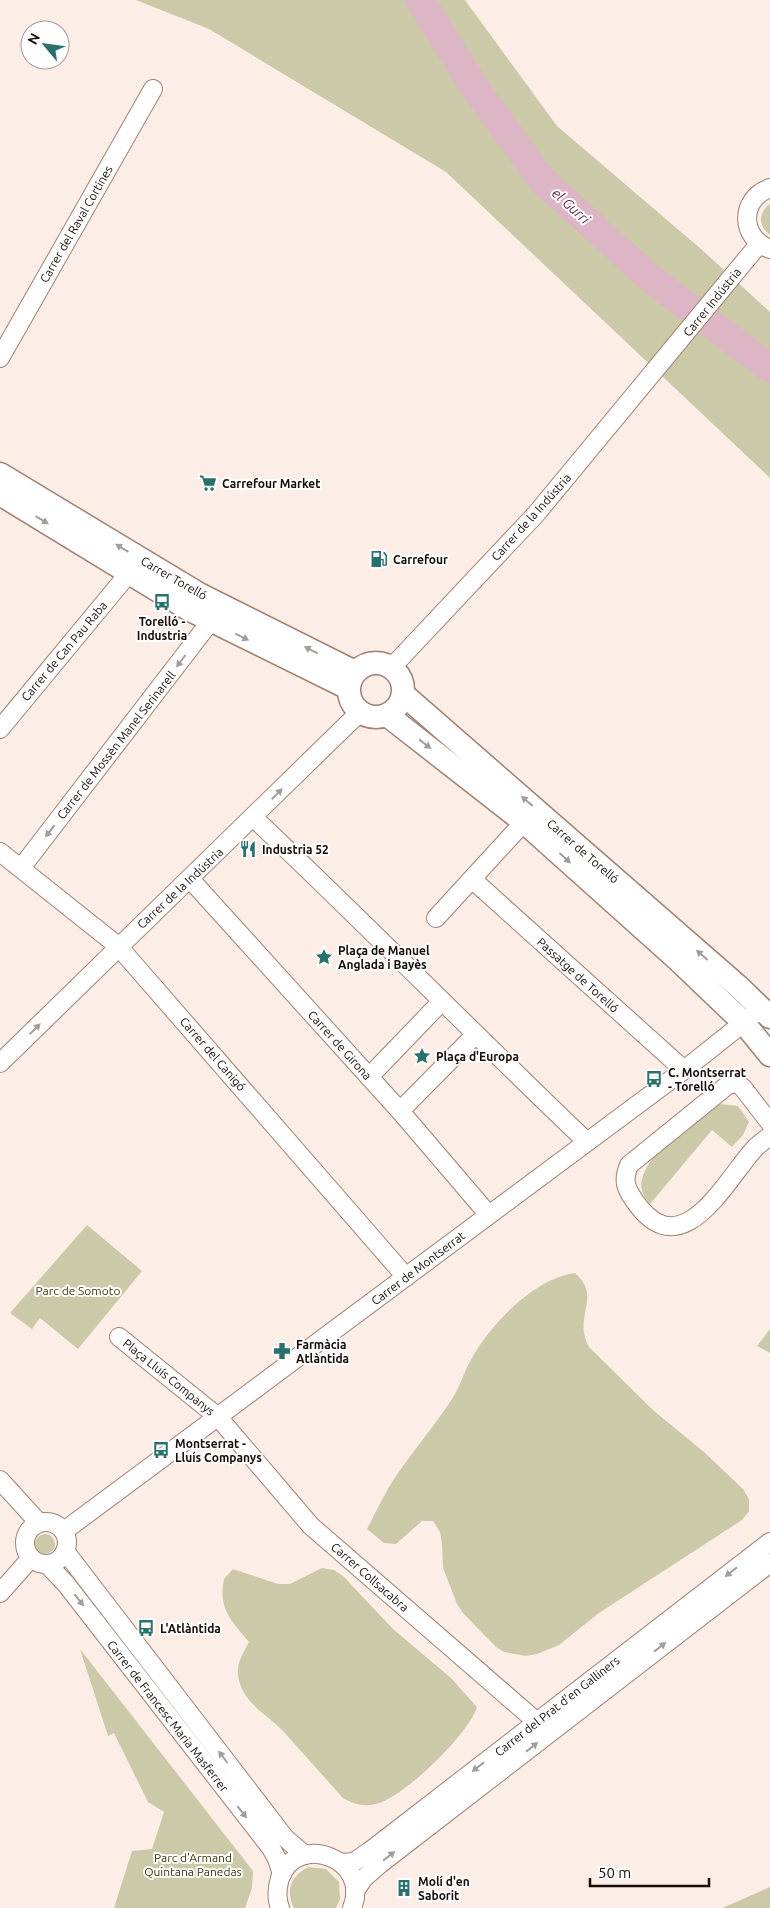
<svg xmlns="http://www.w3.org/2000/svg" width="770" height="1908" font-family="Ubuntu,sans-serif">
<rect width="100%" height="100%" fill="#fceee7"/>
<g fill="#cbc9a7">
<path d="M136 0H465L557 126 701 249 770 312V478L446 172 209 29Z"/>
<path d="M770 204V235C758 226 758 213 770 204Z"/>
<path d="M719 1104 738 1106 749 1122 743 1135 732 1147 712 1130 650 1204C647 1200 643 1195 642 1190 636 1158 696 1118 719 1104Z"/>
<path d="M87 1225 142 1271 78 1349 40 1318 32 1329 10 1313Z"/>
<path d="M575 1273C603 1297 572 1317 589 1347L654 1411 704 1452 743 1489 749 1499V1511L742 1520 599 1613 559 1645 537 1654 526 1656 504 1652 496 1647 463 1613 457 1604 443 1568 442 1544 440 1532 433 1521H422L396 1544 384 1543 367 1529C376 1512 385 1492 396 1476 414 1450 435 1425 452 1399 461 1385 464 1371 472 1358 491 1324 535 1278 575 1273Z"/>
<path d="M770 1329V1353L757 1346Z"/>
<circle cx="45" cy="1544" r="10"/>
<path d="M322 1568 334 1570 343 1576 393 1629 451 1678 477 1707C469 1734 403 1798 376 1804 363 1807 354 1804 343 1798 323 1776 303 1753 283 1731 267 1714 241 1702 238 1675 236 1664 244 1652 249 1642 231 1620 218 1609 224 1579L233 1569 278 1584H290Z"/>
<path d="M80 1649 253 1871 252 1888 245 1908H114L132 1851 152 1849 164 1812 148 1802 114 1733 108 1736Z"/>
<path d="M309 1867 326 1869 339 1882 340 1899 336 1908H294C285 1890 291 1875 309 1867Z"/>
<path d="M770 1887V1908H722Z"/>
</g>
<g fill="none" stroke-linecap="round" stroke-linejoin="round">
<path stroke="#dcb6c5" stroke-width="29" d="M420 0 475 88 542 180 651 279 770 368"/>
<g stroke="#9f8171" stroke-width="20">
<g id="minor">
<path d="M770 249C740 238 739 199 770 188"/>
<path d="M0 358 153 89"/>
<path d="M392 667 536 514 759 244"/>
<path d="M0 729 129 573"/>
<path d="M254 818C366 924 474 1034 586 1141"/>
<path d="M0 852 118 946 406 1277"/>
<path d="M21 868 210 622"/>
<path d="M190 879 400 1111 488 1214"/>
<path d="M473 880 684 1070"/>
<path d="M436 918 524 822"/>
<path d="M0 1063 360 712"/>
<path d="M369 1077 442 1001"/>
<path d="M400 1111 475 1035"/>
<path d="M770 1123 743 1088 738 1084H729L629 1165C623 1180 625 1187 634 1200 681 1270 725 1181 755 1148 759 1144 765 1140 770 1136"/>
<path d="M119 1337 218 1417 311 1526 537 1722"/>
<path d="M0 1480 39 1523"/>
<circle cx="46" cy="1543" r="21"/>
<path d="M64 1531 684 1070 752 1016"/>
<path d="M65 1551 285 1838 305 1855"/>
<path d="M47 1564 66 1584 271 1848 277 1859 282 1874"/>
<path d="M0 1593 31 1558"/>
<path d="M342 1863 354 1862 370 1851 770 1542"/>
<path d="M355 1891 364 1878 380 1864 770 1563"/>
<path d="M280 1908C276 1898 277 1888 280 1878 297 1831 372 1859 352 1908"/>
</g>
</g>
<g stroke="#9f8171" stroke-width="25">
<g id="tertiary">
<path d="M0 474 199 594 355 672"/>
<path d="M0 494 190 610 348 688"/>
<circle cx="376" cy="690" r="27"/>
<path d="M403 694 739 987 770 1017"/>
<path d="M387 715 524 822 677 959 744 1023 770 1055"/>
</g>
</g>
<use href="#minor" stroke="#fff" stroke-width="18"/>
<use href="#tertiary" stroke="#fff" stroke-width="22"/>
</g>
<defs><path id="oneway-solid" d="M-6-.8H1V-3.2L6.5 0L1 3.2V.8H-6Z" transform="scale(1.25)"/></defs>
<g fill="#a29d9b">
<use href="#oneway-solid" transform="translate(42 520) rotate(31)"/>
<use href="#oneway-solid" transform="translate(122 548) rotate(-149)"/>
<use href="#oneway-solid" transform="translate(242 637) rotate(26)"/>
<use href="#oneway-solid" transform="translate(311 650) rotate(-153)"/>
<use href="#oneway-solid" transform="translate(181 661) rotate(127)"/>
<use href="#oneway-solid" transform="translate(425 744) rotate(38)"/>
<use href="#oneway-solid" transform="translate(277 794) rotate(-45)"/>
<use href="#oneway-solid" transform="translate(527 801) rotate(-139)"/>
<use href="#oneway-solid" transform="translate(50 831) rotate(128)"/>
<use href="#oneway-solid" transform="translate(565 858) rotate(42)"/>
<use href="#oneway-solid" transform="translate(702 955) rotate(-139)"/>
<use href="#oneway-solid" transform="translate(35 1029) rotate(-45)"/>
<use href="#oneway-solid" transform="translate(731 1572) rotate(142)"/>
<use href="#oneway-solid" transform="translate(79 1600) rotate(52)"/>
<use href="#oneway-solid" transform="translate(660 1647) rotate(-38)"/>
<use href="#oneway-solid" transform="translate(532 1747) rotate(-38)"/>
<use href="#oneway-solid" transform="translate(223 1757) rotate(-127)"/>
<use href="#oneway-solid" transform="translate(478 1767) rotate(142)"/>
<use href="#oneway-solid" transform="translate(242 1812) rotate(52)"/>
<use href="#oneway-solid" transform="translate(389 1856) rotate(-38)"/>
</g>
<defs>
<g id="supermarket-bare" transform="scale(1.35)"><path d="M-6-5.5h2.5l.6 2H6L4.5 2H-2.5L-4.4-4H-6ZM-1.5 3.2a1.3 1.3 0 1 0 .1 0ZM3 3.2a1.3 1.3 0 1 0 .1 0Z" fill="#29726b" stroke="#fff" stroke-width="2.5" paint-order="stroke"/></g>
<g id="fuel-bare" transform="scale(1.35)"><path d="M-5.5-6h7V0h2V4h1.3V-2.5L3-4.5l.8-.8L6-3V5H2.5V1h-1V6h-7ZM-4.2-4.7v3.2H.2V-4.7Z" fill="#29726b" stroke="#fff" stroke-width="2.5" paint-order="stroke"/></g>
<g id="bus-bare" transform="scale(1.35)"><path d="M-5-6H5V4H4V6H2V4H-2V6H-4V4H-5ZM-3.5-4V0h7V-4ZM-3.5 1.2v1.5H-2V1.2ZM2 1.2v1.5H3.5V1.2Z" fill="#29726b" stroke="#fff" stroke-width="2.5" paint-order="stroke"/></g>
<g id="restaurant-bare" transform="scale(1.35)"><path d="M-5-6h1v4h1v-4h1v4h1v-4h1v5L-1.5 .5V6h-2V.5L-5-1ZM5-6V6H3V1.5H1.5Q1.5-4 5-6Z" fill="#29726b" stroke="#fff" stroke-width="2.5" paint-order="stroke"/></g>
<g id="sight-bare" transform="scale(1.35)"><path d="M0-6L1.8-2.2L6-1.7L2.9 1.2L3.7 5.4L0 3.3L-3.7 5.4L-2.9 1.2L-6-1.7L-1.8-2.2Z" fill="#29726b" stroke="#fff" stroke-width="2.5" paint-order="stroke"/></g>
<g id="pharmacy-bare" transform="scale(1.35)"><path d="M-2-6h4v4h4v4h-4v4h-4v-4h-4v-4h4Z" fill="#29726b" stroke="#fff" stroke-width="2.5" paint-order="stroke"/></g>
<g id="building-bare" transform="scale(1.35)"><path d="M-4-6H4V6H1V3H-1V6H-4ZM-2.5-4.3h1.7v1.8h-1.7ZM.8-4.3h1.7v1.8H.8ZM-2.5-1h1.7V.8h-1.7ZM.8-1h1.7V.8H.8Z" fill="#29726b" stroke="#fff" stroke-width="2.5" paint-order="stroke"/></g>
</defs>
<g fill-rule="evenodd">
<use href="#supermarket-bare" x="208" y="483"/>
<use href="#fuel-bare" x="379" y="559"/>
<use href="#bus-bare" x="162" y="602"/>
<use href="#restaurant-bare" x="248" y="849"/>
<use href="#sight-bare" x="324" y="957"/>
<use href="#sight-bare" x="422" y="1056"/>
<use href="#bus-bare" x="654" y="1079"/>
<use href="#pharmacy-bare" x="282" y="1351"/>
<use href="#bus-bare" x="161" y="1450"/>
<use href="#bus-bare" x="146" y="1628"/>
<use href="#building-bare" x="404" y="1888"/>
</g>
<g text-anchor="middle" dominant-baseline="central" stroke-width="4" stroke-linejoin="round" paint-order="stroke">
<g font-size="12" fill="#160b06" stroke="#fff">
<text transform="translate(76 224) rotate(-60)">Carrer del Raval Cortines</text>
<text transform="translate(712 302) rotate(-51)">Carrer Indústria</text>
<text transform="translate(531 517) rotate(-48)">Carrer de la Indústria</text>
<text transform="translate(174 578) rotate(30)">Carrer Torelló</text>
<text transform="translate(64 651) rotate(-50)">Carrer de Can Pau Raba</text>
<text transform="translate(116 745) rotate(-52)">Carrer de Mossèn Manel Serinarell</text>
<text transform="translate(583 851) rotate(41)">Carrer de Torelló</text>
<text transform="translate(180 888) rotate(-43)">Carrer de la Indústria</text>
<text transform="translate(578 975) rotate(42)">Passatge de Torelló</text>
<text transform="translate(340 1045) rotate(48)">Carrer de Girona</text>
<text transform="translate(213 1054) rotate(49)">Carrer del Canigó</text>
<text transform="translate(418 1268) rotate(-37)">Carrer de Montserrat</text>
<text transform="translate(169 1377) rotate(39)">Plaça Lluís Companys</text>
<text transform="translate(370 1577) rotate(41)">Carrer Collsacabra</text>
<text transform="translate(557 1706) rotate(-38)">Carrer del Prat d'en Galliners</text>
<text transform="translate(168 1716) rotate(52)">Carrer de Francesc Maria Masferrer</text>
</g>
<g font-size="12" font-weight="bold" fill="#160b06" stroke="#fff" text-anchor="start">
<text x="222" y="483">Carrefour Market</text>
<text x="393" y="559">Carrefour</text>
<text x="162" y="621" text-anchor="middle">Torelló -<tspan x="162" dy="14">Industria</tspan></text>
<text x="262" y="849">Industria 52</text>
<text x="338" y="950">Plaça de Manuel<tspan x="338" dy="14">Anglada i Bayès</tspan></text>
<text x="436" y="1056">Plaça d'Europa</text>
<text x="668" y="1072">C. Montserrat<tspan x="668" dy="14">- Torelló</tspan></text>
<text x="296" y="1344">Farmàcia<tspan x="296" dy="14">Atlàntida</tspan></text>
<text x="175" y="1443">Montserrat -<tspan x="175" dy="14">Lluís Companys</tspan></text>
<text x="160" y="1628">L'Atlàntida</text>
<text x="418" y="1881">Molí d'en<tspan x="418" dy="14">Saborit</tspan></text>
</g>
<g font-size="12" fill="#3c370a" stroke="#fff">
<text x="78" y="1290">Parc de Somoto</text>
<text x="193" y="1857">Parc d'Armand<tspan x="193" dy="14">Quintana Panedas</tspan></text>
</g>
<g font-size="14" font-style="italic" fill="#5f2e44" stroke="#fff">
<text transform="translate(571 206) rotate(42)">el Gurri</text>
</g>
</g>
<g transform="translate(45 45) rotate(299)"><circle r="24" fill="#ffffff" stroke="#a29d9b"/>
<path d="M0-4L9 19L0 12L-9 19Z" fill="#29726b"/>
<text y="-8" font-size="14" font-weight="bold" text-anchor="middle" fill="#160b06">N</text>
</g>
<path d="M590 1878v8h119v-8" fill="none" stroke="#160b06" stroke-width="2.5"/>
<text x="598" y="1878" font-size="15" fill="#160b06" stroke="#ffffff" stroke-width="4" paint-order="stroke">50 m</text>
</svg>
